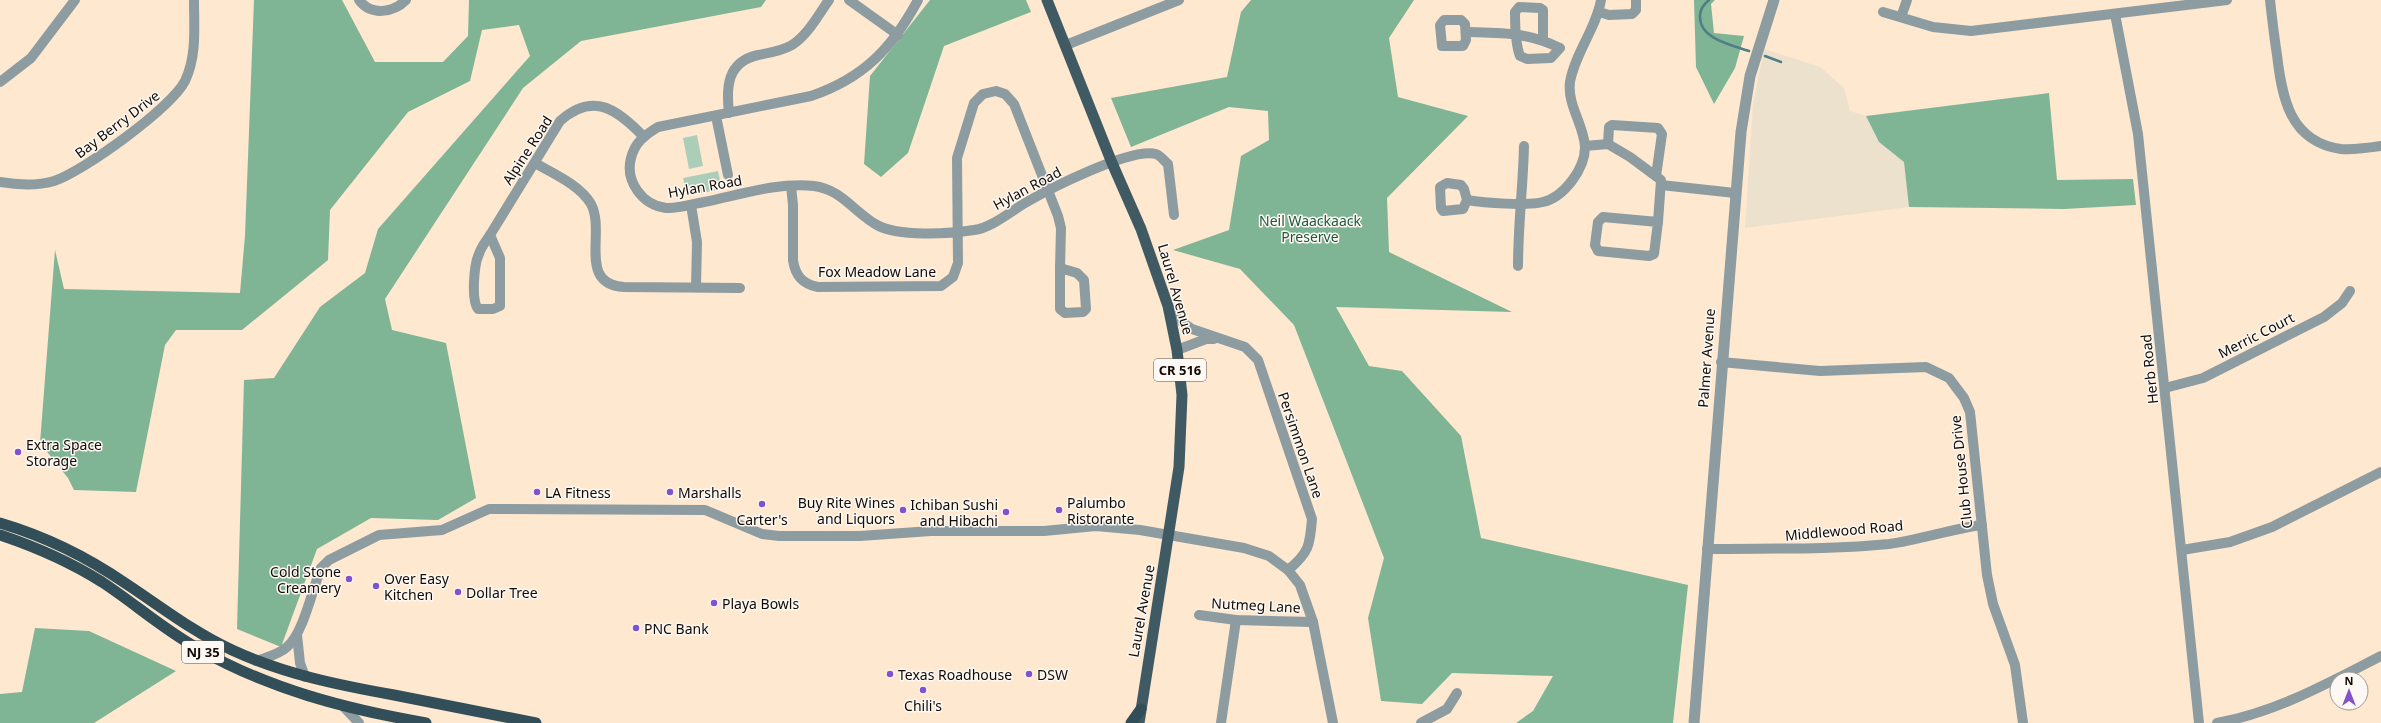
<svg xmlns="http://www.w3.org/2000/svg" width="2381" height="723" font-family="'Noto Sans',sans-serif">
<rect width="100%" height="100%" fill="#fee8cf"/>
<path fill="#ebe1cc" d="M1764 49 1820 67 1844 88 1850 111 1866 116 1879 142 1904 161 1909 207 1745 228 1753 105Z"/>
<g fill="#acceb9">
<path d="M697 135 703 166 689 169 683 138Z"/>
<path d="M718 171 722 189 687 196 683 178Z"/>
</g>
<g fill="#7fb495">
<path d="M254 0H342L375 62H443L468 36 469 0H766L761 7 581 41 523 88 385 299 392 330 446 343 476 498 438 520 371 518 317 549 281 647 237 629 244 380 274 378 320 307 365 273 378 229 530 56 519 25 482 30 470 81 408 112 330 210 328 260 242 330H176L165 345 136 492 74 490 68 478 40 443 55 250 64 289 240 293 245 236Z"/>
<path d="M930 0H1026L1031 12 944 46 908 153 881 177 864 164 870 76Z"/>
<path d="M1251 0H1414L1389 38 1398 97 1468 116 1387 198 1389 252 1512 312 1336 307 1369 366 1402 371 1461 436 1481 538 1688 585 1673 723H1516L1533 711 1553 676 1452 673 1422 704 1381 701 1368 618 1384 558 1294 325 1240 269 1173 250 1229 230 1241 156 1269 140 1268 111 1229 107 1131 147 1111 98 1227 77 1241 12Z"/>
<path d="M1694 0H1715L1711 4 1714 33 1744 36 1735 68 1714 104 1696 67Z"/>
<path d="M2049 93 2057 180 2133 179 2136 205 2064 209 1909 207 1904 162 1879 142 1866 116Z"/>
<path d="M35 628 89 631 176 671 94 723H0V694L22 692Z"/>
</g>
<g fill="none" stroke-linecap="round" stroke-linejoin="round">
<g stroke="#507d86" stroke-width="2.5">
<path d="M1709 0C1704 4 1700 9 1700 16 1699 39 1732 45 1749 51"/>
<path d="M1765 56 1781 62"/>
</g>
<g stroke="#8d9ca1" stroke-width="10">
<path d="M359 0C371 16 393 13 406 0"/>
<path d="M849 0 898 35"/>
<path d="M918 0C892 48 864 78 811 96L658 127C645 135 635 142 631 158 625 181 642 205 666 208 678 209 692 204 704 202 739 195 778 182 814 186 841 189 855 213 877 225 898 237 949 234 974 230 991 228 1010 212 1025 203 1049 189 1131 147 1156 154 1160 155 1164 161 1168 164L1174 215"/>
<path d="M2270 0C2272 18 2274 36 2277 55 2282 98 2290 142 2341 149 2355 150 2368 148 2381 146"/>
<path d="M1599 12 1609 15 1632 14 1636 10V0"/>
<path d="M1883 12 1933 27 1971 31 2227 0"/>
<path d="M2115 14 2138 134 2199 723"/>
<path d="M1901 17 1907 0"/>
<path d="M1444 20H1461L1465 24 1466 40 1463 46H1442L1440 25Z"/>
<path d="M1467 32C1503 33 1527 32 1560 48L1551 58 1527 59 1520 56C1515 43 1515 25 1515 12L1519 7 1540 8 1543 10V39"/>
<path d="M1066 45 1179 0"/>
<path d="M0 82 31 58 75 0"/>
<path d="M729 113C726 87 727 62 758 55 769 53 782 51 792 45 808 35 818 15 829 0"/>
<path d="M716 116 728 175"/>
<path d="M1608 144 1609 127 1612 125 1658 128 1662 134 1656 176"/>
<path d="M1585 146 1608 144 1630 157 1661 180 1658 222"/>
<path d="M535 163C554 174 580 185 591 204 606 232 577 284 624 287L740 288"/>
<path d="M0 182C17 185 37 186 54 181 84 171 171 108 185 81 197 56 194 27 194 0"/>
<path d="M1447 183 1461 185 1464 189 1467 200 1463 209 1443 211 1441 208 1440 187Z"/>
<path d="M1661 185 1735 193"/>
<path d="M791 186 793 205V260C795 275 802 284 818 287L941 286 953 277 958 263 957 158 974 103 983 94 996 91 1005 94 1014 104 1058 216 1061 228 1060 268"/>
<path d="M1467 200C1485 203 1527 206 1543 202 1564 197 1585 169 1585 147 1584 125 1567 105 1570 82 1575 53 1596 29 1601 0"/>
<path d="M691 205 697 242 696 287"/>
<path d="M1603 217 1658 222 1654 254 1649 256 1598 251 1595 245 1598 222Z"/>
<path d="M490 235 560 121C594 91 618 110 644 137"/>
<path d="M490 235 500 258V306L493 309H478C471 300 474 264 479 254 481 247 486 241 490 235Z"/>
<path d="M1518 266C1518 226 1523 186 1524 146"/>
<path d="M1060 268 1077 273 1084 280 1086 309 1083 312 1065 313 1060 309Z"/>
<path d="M1168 307 1178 319 1192 329 1245 347 1258 360 1312 519C1310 545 1309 553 1288 570"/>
<path d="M1177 350 1206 339H1214"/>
<path d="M1721 362 1820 371 1926 367 1949 378 1964 398 1970 412 1987 575 1993 604 2015 665 2023 723"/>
<path d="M2165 388 2203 378 2324 317 2342 303 2350 291"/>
<path d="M1707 549C1767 548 1829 550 1889 544 1920 540 1950 529 1982 525"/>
<path d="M2182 550 2230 542 2272 527 2381 472"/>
<path d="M1199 615 1236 620 1313 622"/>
<path d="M297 635 300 663 305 677"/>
<path d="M256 661C267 657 278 655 287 647 304 632 312 590 321 568L329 560 379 535 442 530 489 509 705 510 762 534 779 536H860L931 531H1044L1096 526 1140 530 1244 548 1269 556 1288 570 1300 585 1313 622 1333 723"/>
<path d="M343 706 359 723"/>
<path d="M1221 723 1236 620"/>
<path d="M1421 723 1447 709 1457 693"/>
<path d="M2217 723C2277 712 2328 683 2381 656"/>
</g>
<path stroke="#8d9ca1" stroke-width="11" d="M1694 723 1741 132 1750 76 1774 0"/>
<path stroke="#405a63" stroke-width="11" d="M1047 0 1112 163 1141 229 1168 306 1177 350 1182 395 1179 467 1139 723"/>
<g stroke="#324e58" stroke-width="11">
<path d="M0 523C44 536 87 557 125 583 160 606 193 632 232 650 284 674 338 685 394 695 441 704 489 714 536 723"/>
<path d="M0 535C36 547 70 562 102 582 134 603 163 629 197 648 268 689 346 709 426 723"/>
<path d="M1131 723 1141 709"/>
</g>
</g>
<g fill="#8053cc" stroke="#fdf8f3" stroke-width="1.5">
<circle cx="18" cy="452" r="4"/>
<circle cx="537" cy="492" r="4"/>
<circle cx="670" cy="492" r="4"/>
<circle cx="762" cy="504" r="4"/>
<circle cx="903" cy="510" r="4"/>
<circle cx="1059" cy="510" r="4"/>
<circle cx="1006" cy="512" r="4"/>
<circle cx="349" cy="579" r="4"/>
<circle cx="376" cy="586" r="4"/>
<circle cx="458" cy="592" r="4"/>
<circle cx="714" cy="603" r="4"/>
<circle cx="636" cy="628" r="4"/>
<circle cx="890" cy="674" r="4"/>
<circle cx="1029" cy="674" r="4"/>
<circle cx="923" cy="690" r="4"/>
</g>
<g text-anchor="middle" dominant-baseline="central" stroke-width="3" stroke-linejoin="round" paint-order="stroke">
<g fill="#fdf8f3" stroke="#58524c" stroke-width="1">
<rect x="1154" y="359" width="52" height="22" rx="3"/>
<rect x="182" y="641" width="42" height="22" rx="3"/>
</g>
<g font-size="13" font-weight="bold" fill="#110b04">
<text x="1180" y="370">CR 516</text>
<text x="203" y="652">NJ 35</text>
</g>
<g font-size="14" fill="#110b04" stroke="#fdf8f3">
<text transform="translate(117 124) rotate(-37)">Bay Berry Drive</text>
<text transform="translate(527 150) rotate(-57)">Alpine Road</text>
<text transform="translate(705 186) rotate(-10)">Hylan Road</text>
<text transform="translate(1027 188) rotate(-28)">Hylan Road</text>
<text x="877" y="271">Fox Meadow Lane</text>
<text transform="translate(1176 289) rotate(74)">Laurel Avenue</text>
<text transform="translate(2256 335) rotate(-27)">Merric Court</text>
<text transform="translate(1706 358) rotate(-86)">Palmer Avenue</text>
<text transform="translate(2149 369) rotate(-96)">Herb Road</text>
<text transform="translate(1301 445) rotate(71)">Persimmon Lane</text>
<text transform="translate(1961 472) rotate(-96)">Club House Drive</text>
<text transform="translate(1844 530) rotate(-5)">Middlewood Road</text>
<text transform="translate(1256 605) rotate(3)">Nutmeg Lane</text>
<text transform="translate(1141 611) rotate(-80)">Laurel Avenue</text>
</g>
<g font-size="14" fill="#1c5a3c" stroke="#fdf8f3">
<text x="1310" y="220">Neil Waackaack<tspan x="1310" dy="16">Preserve</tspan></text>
</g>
<g font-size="14" fill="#110b04" stroke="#fdf8f3" text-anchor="start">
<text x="26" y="444">Extra Space<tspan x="26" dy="16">Storage</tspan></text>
<text x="545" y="492">LA Fitness</text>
<text x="678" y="492">Marshalls</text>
<text x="895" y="502" text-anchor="end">Buy Rite Wines<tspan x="895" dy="16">and Liquors</tspan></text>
<text x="1067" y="502">Palumbo<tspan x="1067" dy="16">Ristorante</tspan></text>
<text x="998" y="504" text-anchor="end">Ichiban Sushi<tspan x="998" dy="16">and Hibachi</tspan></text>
<text x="762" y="519" text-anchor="middle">Carter's</text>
<text x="341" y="571" text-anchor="end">Cold Stone<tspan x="341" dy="16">Creamery</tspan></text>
<text x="384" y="578">Over Easy<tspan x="384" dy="16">Kitchen</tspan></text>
<text x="466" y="592">Dollar Tree</text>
<text x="722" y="603">Playa Bowls</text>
<text x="644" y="628">PNC Bank</text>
<text x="898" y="674">Texas Roadhouse</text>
<text x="1037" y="674">DSW</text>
<text x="923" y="705" text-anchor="middle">Chili's</text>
</g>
</g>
<g transform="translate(2349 691)"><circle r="19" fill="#fdf8f3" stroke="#9f9993"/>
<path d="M0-3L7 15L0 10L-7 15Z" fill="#8053cc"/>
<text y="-6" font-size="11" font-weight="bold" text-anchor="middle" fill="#110b04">N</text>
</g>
</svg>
